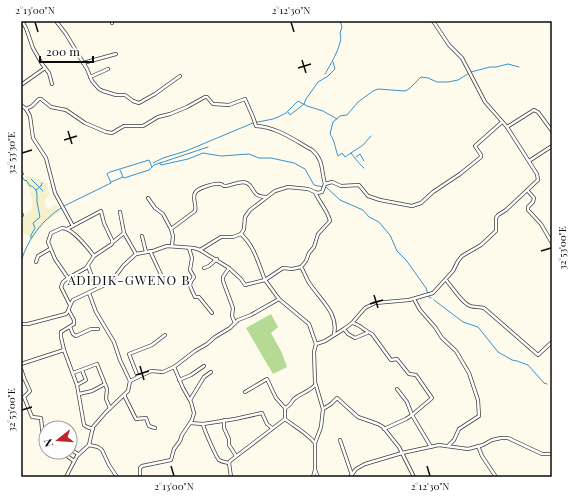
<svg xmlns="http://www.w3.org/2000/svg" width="573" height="498" font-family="'Playfair Display',serif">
<rect width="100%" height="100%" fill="#fffbec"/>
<path fill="#f5f1cc" d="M26 176 37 178 47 184 50 194 45 200V206L49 209 55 204 60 212 46 222 32 240 28 235 22 233 21 229V219L30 211 33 205 30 191 25 183Z"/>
<path fill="#b4da94" d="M271 314 278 327 271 333 282 353 287 367 273 374 246 328Z"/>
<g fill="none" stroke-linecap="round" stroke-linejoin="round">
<g stroke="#3593cf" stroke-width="1">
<path d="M325 74C330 65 344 43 340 33L342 27 340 21"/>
<path d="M288 112 290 115 304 104 306 99 318 82 328 76 335 69 333 62"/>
<path d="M371 136 363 145 345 157 342 153 338 156C335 148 335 141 330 134L333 122 340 116 347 115 358 102 373 91 378 89 405 91 409 89 421 77 428 78 437 82H448L458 80 471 72 490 67H496L508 64 519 67"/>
<path d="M351 153C353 156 362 167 364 168"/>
<path d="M356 157 360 154 364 161"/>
<path d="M153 163 163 158 186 151 253 123 273 119 278 117 286 113 298 101 307 106 323 111 337 119"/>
<path d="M160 163 161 165 188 159 203 153 221 156 249 154 259 158H271L294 163 305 169 314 185 323 187"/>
<path d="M21 170 24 174 22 176"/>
<path d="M21 175 25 181 26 180 30 186H32L36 190 37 194V202L40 217 33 223 35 228 31 235V238"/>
<path d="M123 177 124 178 149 170 154 165 208 147"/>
<path d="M31 179 43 191"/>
<path d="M111 182 123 177 120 170"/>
<path d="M326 187 340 200 363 210 369 217 379 222 383 227 390 235 397 251 406 260 426 288 429 297 431 298"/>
<path d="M36 190 41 186 42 183"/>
<path d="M64 206 111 183 107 174 110 172 149 160 152 167"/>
<path d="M21 262C27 240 42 220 61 208"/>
<path d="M434 300 463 322 478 327 498 352 512 360 517 361 528 365 544 383 547 384"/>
</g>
<g stroke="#3f3f3f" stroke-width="4">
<g id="minor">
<path d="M22 21 26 28 33 48 42 64 49 73 52 84"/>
<path d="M56 21 66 34 87 69 92 81 99 89 103 91 116 95H125L133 101 139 103 155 94 180 76"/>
<path d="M112 21V23"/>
<path d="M83 63 116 54"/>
<path d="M90 77 108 69"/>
<path d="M21 85 45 68"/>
<path d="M21 105 26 109 30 116 33 138 46 158 55 193 73 226"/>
<path d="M26 109 32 106 39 99H41L51 107 66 110 85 123 106 132 112 133 124 126H143L158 117 170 114 187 107 205 97H207L213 104 229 105 245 99 253 117 256 126C277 127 294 140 312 150 324 160 321 171 325 184"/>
<path d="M507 127 534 110 538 112 552 131"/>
<path d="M529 161 552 146"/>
<path d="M527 190 534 198 533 202 528 207V210L541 224 552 243"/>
<path d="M148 198 155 208 163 214 171 229"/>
<path d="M120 212 124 233 136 254"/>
<path d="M21 214 22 215"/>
<path d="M67 229 101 211 104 223 112 240V244L94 256"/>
<path d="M241 234C255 247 258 263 265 280L283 268 292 269 301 267C304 271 305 276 308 281 318 298 339 312 334 334"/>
<path d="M142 236 146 252"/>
<path d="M113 242 124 233"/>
<path d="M172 246 173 236 171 229 195 211C197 205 192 199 195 193 197 188 215 183 220 184 225 185 221 186 226 186 233 185 241 180 247 183 256 188 250 196 266 197"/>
<path d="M189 248 192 258 190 270 194 277C187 286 191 287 195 297H199L212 313"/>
<path d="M200 250 221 237H233L241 234 244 229 245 217 250 210 275 191 288 187 308 189 317 193 322 192 325 184 332 182 341 186 359 185 368 196 380 200 412 206 421 203 433 192 460 174 481 157V155L475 146 502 122"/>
<path d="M150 251 164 281"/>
<path d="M36 262 38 256 50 249"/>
<path d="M88 266 94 282"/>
<path d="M301 267 306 261 309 253 314 247 318 234 330 221C328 211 319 202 315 192"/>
<path d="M204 268 209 266 217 259"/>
<path d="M229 268 223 277V281L233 308 232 316 235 323"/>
<path d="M68 278 86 268 94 256C88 248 72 228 62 228L51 233 48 242 55 259 68 278 63 282 61 287 70 305"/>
<path d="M446 280C452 287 461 301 468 305 473 308 478 306 484 308L538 355 552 342"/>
<path d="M89 293 96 312 114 342 120 360 130 381"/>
<path d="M414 299 420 310 435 327 442 338 456 351 469 373 478 400 479 416 459 429 454 440 448 446"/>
<path d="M69 311 74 320V324L61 332V337L64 350 77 385 84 425 87 427 93 429"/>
<path d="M352 323C360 324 364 331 372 334L391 360 397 359 409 374 416 375 432 398 412 415 431 447"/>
<path d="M21 324H28L66 314C70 310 69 305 73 300L111 282 124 265 136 254 153 251 167 246 194 248 200 250 229 268 241 279 245 285 265 280 279 299 309 324 316 344 314 352 315 382 323 409 321 427 315 443V470L318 477"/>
<path d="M70 327 73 334 76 336 91 329H98"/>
<path d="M344 329 348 334 355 338 367 333"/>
<path d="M316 344 325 341 344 329 352 323 365 308 375 303 409 300 433 293 453 271 458 261 462 256 481 245 496 231V218L498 215 506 210 538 180 537 174 507 127 485 102 462 58 449 45 433 21"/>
<path d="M21 364 64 350"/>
<path d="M21 369 24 378 30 391 24 397 32 417 41 418 43 438 46 440"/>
<path d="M73 373 97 364 107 389 106 399 110 408"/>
<path d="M138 377 129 354 152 345 165 335"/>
<path d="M179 380 191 375 204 366"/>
<path d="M77 385 86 380 82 370"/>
<path d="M79 394 92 391 105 384"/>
<path d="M124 395 136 419 146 418 149 426 155 428"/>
<path d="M190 400 204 377 211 372"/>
<path d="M285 408C290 406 291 403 294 399 301 393 309 392 315 385"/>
<path d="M323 409 331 404 337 398 358 417 378 424 383 427 399 447 414 477"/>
<path d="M285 419C295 427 307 433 315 443"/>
<path d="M224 420V428L229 439V445L236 456"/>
<path d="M190 423 203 424C203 427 216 457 219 460 222 462 226 462 229 463"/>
<path d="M203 424 235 419 262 413 267 424 272 428"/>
<path d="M384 429 406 419 412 415 407 402 397 389"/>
<path d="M340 440 352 475"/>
<path d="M89 445 98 447 102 450 109 465 117 477"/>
<path d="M478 446 482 456 496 477"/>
<path d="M70 449 78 454"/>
<path d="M66 452 67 456 74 461"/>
<path d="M66 477 77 456 89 445 93 427 106 412 128 391 130 381 151 371 163 372 174 367 195 351 207 344 215 337 230 328 238 320 251 315 279 299"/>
<path d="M140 477V468L142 466 171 460 174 449 180 441 182 435 192 420 194 413 191 402 183 388 174 367"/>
<path d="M231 477 229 463 230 461 285 419V408L276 398 267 379 245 392"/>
<path d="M313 477 315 470"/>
<path d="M350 477 356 469 365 464 402 453 439 445 468 449 483 445 492 440 501 438H508L542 454H552"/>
</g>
</g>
<use href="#minor" stroke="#fff" stroke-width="2.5"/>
</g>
<path fill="none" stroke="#0c0c0c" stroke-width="1.5" d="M35 22 38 32M291 22 294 32M302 60 306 73M298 68 311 64M68 131 72 144M64 140 77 136M22 153 32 150M541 251 551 248M374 295 378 308M370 304 383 300M140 366 144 380M136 375 149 371M22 410 32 407M171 466 174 476M427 466 430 476"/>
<g text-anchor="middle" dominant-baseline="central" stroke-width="4" stroke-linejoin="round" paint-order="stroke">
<g font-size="13" letter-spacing="1" fill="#0c0c0c" stroke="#fff">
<text x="129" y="279">ADIDIK-GWENO B</text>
</g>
</g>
<rect width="573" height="498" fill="none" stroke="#ffffff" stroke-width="44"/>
<g transform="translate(58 440) rotate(253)"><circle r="19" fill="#ffffff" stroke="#9e9e9e"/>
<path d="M0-3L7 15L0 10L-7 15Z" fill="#be232b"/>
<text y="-6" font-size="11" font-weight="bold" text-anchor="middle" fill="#0c0c0c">N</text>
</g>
<path d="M40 56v6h53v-6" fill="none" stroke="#0c0c0c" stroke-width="2"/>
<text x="46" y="56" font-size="12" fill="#0c0c0c" stroke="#ffffff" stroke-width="3" paint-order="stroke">200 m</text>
<rect x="22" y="22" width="529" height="454" fill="none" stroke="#0c0c0c" stroke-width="1.5"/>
<g font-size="10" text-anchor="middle" fill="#0c0c0c">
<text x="35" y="14">2°13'00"N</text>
<text x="291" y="14">2°12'30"N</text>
<text transform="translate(11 153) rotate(-90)" y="4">32°53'30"E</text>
<text transform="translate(562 248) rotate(-90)" y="4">32°53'00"E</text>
<text transform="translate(11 410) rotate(-90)" y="4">32°53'00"E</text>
<text x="174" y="490">2°13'00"N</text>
<text x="430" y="490">2°12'30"N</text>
</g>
</svg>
